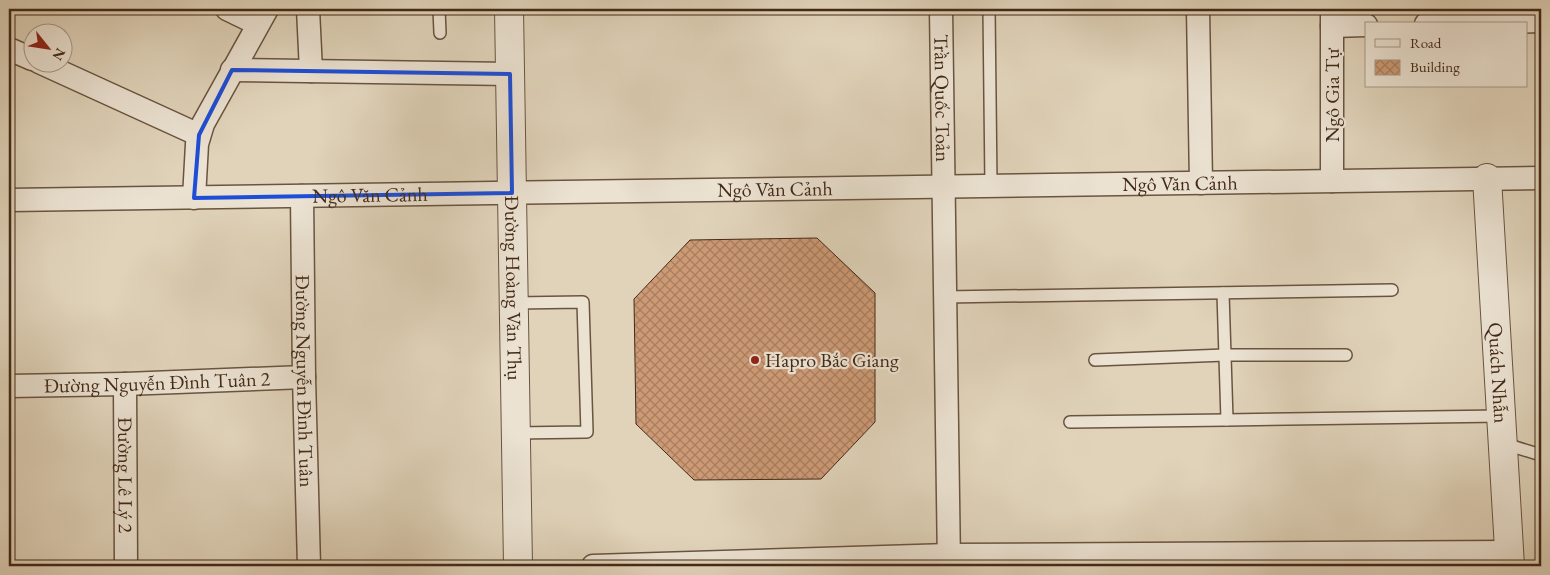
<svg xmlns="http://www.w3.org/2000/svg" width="1550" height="575" font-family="'EB Garamond',serif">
<defs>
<pattern id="building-cross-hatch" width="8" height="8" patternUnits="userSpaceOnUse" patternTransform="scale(1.25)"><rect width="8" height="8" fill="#cd9a75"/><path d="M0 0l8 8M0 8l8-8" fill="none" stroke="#a87e5f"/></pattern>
</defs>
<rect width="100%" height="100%" fill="#e0d3ba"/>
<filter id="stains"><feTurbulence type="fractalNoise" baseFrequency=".004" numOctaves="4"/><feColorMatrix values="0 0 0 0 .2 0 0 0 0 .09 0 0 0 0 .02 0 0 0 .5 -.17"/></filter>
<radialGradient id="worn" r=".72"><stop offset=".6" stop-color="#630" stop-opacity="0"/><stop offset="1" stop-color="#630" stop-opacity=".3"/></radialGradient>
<path fill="url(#building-cross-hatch)" stroke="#432a17" d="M817 238 875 293V422L821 479 694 480 636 424 634 299 690 240Z"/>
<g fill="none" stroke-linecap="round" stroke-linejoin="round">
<g stroke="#6a5440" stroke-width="14">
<g id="service">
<path d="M439 9 440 33"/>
<path d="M989 9 991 186"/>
<path d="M1223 293 1227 420 1501 416"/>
<path d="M945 297 1392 290"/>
<path d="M514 303 583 302 587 432 515 433"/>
<path d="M1095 360 1225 355H1346"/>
<path d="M1070 422 1227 420"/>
<path d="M1502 443 1541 455"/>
</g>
</g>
<g stroke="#6a5440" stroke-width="25">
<g id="minor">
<path d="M227 9 258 24"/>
<path d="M308 9 311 71"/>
<path id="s1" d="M941 9 949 566"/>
<path d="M1198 9 1201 183"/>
<path d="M1332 9V181"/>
<path d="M1426 24 1541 21"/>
<path d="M1332 26 1366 25"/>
<path d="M9 49 32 59"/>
<path d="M39 62 199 135"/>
<path d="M232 70 510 74"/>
<path id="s2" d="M302 196 304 377 309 566"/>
<path d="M194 198 197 144 203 124 267 9"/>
<path id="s3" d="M9 200 1541 178"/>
<path id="s4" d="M125 384 126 566"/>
<path id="s5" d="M9 386 125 384 304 377"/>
<path d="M593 566 949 555 1509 552"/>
</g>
</g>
<g stroke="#6a5440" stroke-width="30">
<g id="tertiary">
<path id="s6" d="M509 9 518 566"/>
<path id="s7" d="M1487 178 1510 566"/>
</g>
</g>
<use href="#service" stroke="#ebe2d2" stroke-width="11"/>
<use href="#minor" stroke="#ebe2d2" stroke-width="22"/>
<use href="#tertiary" stroke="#ebe2d2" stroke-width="28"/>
</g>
<path fill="none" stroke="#1d4ed8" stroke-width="4" stroke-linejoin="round" d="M232 70 510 74 512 193 194 198 199 135Z"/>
<circle fill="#8f2418" stroke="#ebe2d2" stroke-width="2" cx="755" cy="360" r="5"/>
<g text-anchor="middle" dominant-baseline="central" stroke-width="4.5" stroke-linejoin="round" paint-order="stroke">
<g font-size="20" fill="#432a17" stroke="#ebe2d2">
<text transform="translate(1332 95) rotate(-90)">Ngô Gia Tự</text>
<text stroke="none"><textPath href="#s1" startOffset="89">Trần Quốc Toản</textPath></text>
<text stroke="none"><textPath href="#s3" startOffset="1171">Ngô Văn Cảnh</textPath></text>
<text stroke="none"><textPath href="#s3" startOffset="766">Ngô Văn Cảnh</textPath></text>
<text stroke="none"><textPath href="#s3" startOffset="361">Ngô Văn Cảnh</textPath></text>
<text stroke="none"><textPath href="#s6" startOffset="279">Đường Hoàng Văn Thụ</textPath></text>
<text stroke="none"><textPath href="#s7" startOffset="195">Quách Nhẫn</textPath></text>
<text stroke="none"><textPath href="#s2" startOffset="185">Đường Nguyễn Đình Tuân</textPath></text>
<text stroke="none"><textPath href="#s5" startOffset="148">Đường Nguyễn Đình Tuân 2</textPath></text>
<text stroke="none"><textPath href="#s4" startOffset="91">Đường Lê Lý 2</textPath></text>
</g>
<g font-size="20" fill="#432a17" stroke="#ebe2d2" text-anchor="start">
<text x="765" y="360">Hapro Bắc Giang</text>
</g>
</g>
<rect width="1550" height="575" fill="none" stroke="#e0d3ba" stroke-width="30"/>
<rect x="10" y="10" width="1530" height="555" fill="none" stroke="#432a17" stroke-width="2.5"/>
<rect x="15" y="15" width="1520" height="545" fill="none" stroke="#432a17"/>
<rect x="1365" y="22" width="162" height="65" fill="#ebe2d2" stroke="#a89887"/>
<rect x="1375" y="39" width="25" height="8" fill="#ebe2d2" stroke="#a89887"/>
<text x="1410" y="48" font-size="15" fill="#432a17">Road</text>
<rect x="1375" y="60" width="25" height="15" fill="url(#building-cross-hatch)" stroke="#a89887"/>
<text x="1410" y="72" font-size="15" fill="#432a17">Building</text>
<g transform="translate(48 48) rotate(120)"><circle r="24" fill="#ebe2d2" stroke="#a89887"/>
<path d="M0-4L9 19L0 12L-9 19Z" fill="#8f2418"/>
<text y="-8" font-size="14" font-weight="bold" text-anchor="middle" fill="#432a17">N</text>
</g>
<rect width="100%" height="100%" filter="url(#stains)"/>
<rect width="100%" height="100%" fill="url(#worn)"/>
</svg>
